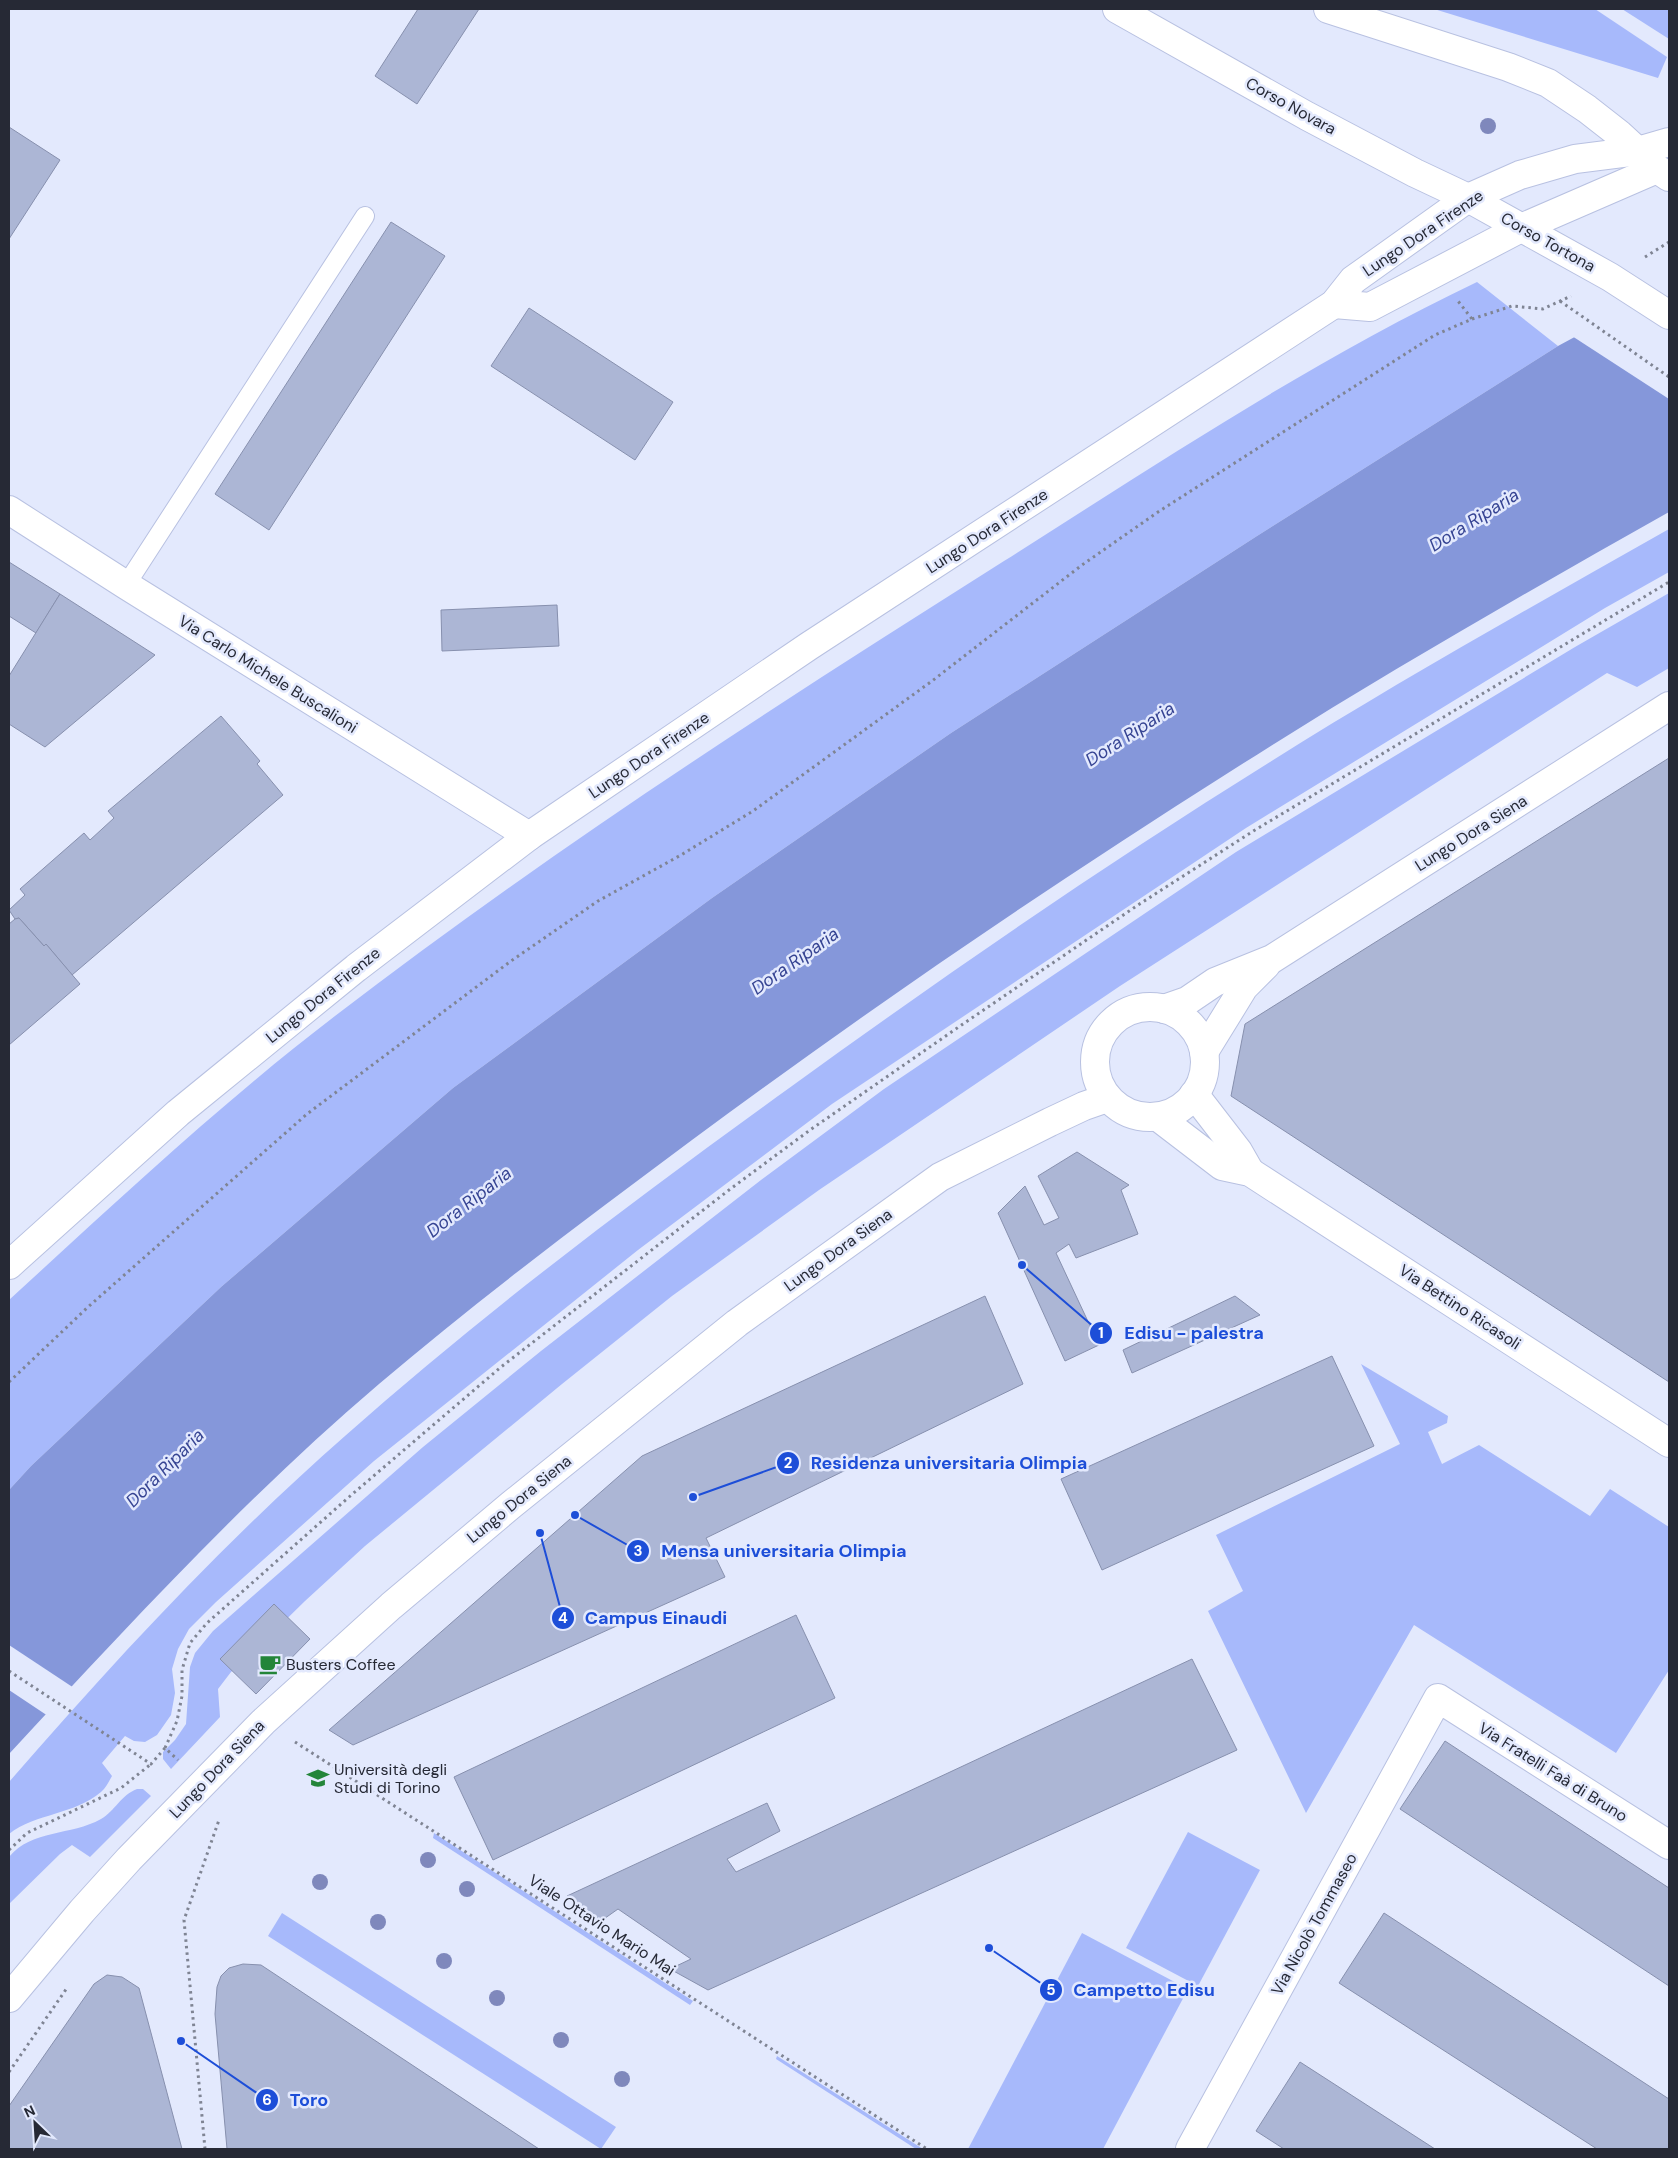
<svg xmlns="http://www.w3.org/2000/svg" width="1678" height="2158" font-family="'DM Sans',sans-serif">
<rect width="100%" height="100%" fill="#e3e9fd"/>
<g fill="#a7b9fb">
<path d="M1434 9H1595L1667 57 1658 78Z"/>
<path d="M1622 9H1669V39Z"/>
<path d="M1477 282 1558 346 1257 536 951 733 712 898 453 1088 221 1287 31 1466 9 1490V1300C115 1203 220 1104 335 1016 548 852 776 705 1004 561 1159 463 1311 361 1477 282Z"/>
<path d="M1669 529V572L1605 608 1246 828 832 1104 638 1250 374 1461 216 1602 189 1629 178 1649 172 1669 175 1693 171 1715 157 1735 145 1742 134 1741 125 1736 102 1763 112 1776C109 1781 106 1788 101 1792 74 1815 36 1813 9 1834V1782C114 1661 224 1542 345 1436 487 1310 638 1197 792 1086 948 973 1106 864 1270 762 1400 680 1535 605 1669 529Z"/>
<path d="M1669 593V668L1637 687 1607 673 1120 986 819 1190 672 1296 562 1384 365 1546 305 1601 254 1651 231 1672 218 1689 220 1717 171 1769 163 1759V1752L175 1740 186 1724 190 1667 195 1653 213 1631 423 1447 541 1351 761 1180 884 1089 1236 852 1575 647Z"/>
<path d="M1361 1364 1448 1416 1447 1423 1428 1432 1442 1464 1479 1445 1590 1516 1610 1489 1669 1527V1670L1616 1753 1414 1625 1306 1813 1208 1611 1243 1591 1216 1535 1400 1444Z"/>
<path d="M137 1789H143L151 1796 90 1857 72 1845 60 1854 9 1904V1857C32 1829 71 1836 101 1819 115 1811 121 1795 137 1789Z"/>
<path d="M1188 1832 1260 1870 1198 1986 1126 1948Z"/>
<path d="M434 1833 693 2001 690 2005 433 1838Z"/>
<path d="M282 1913 616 2127 601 2149 268 1936Z"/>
<path d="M1082 1933 1188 1989 1103 2149H968Z"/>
<path d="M777 2056 923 2149H916L776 2059Z"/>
</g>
<path fill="#8597da" d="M1669 286V512C1520 596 1372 681 1228 773 1045 889 866 1011 692 1140 586 1219 480 1298 379 1384 246 1497 127 1627 9 1754V1490L31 1466 221 1287 453 1088 712 898 951 733 1257 536 1558 346Z"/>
<g fill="#e3e9fd">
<path d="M1669 283V399L1572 336Z"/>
<path d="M9 1645 74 1688 48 1716 9 1690Z"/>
</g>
<g fill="#acb6d5" stroke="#8790ae">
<path d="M418 9H479L417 104 375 76Z"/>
<path d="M9 127 60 160 9 239Z"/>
<path d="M391 222 445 256 269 530 215 494Z"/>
<path d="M529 308 673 402 635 460 491 366Z"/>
<path d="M9 562 60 594 36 633 9 616Z"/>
<path d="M60 594 155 655 45 747 9 724V676Z"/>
<path d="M557 605 559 646 442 651 441 610Z"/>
<path d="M221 716 260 761 257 764 283 795 72 975 46 944 44 946 19 918 15 919 9 910 25 895 20 889 84 833 90 840 114 818 108 811Z"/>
<path d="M1669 758V1382L1231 1096 1245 1024Z"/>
<path d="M19 918 44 946 46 944 80 984 9 1045V924L15 919Z"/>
<path d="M1077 1152 1129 1185 1121 1190 1138 1234 1076 1258 1069 1244 1056 1253 1099 1345 1065 1361 998 1213 1025 1186 1044 1225 1059 1218 1038 1176Z"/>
<path d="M985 1296 1023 1384 706 1538 725 1577 353 1745 329 1730 642 1456Z"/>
<path d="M1235 1296 1260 1315 1132 1373 1123 1350Z"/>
<path d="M1332 1356 1374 1446 1102 1570 1061 1479Z"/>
<path d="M274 1604 310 1639 256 1694 220 1659Z"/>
<path d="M796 1615 835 1698 493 1860 454 1777Z"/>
<path d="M1192 1659 1237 1750 708 1990 670 1969 691 1959 618 1909 601 1921 567 1896 767 1803 780 1831 727 1859 736 1872Z"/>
<path d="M1445 1741 1669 1888V1986L1400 1809Z"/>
<path d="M1384 1913 1669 2099V2149H1597L1339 1983Z"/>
<path d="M243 1964 261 1965 539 2149H227L215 2014 217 1987 221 1976 229 1968Z"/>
<path d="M107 1975 122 1977 139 1988 182 2149H9V2106L94 1984Z"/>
<path d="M1300 2062 1435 2149H1284L1256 2131Z"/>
</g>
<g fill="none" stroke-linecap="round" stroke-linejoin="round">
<g stroke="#b8c1e1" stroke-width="20">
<path id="service" d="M126 585 365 216"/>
</g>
<g stroke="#b8c1e1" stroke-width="30">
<g id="minor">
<path d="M1638 151 1669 142"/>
<path d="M9 510 126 585 529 836"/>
<path d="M1194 1094 1238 1151 1250 1172"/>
<path d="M1158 1117 1222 1166 1250 1172 1669 1443"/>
<path d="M1190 2149 1438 1698 1669 1845"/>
</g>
</g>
<g stroke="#b8c1e1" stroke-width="30">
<g id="tertiary">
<path d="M1334 304 1370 307 1521 228 1657 169"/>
<circle cx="1150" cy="1062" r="55"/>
<path d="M1164 1009 1187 1001 1215 982 1272 959 1669 706"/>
<path d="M1204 1052 1244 987 1266 965"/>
<path d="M9 1265 178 1113 356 968 529 836 809 646 1334 304 1353 280 1468 198 1520 175 1575 159 1638 151"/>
<path d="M9 1998 82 1911 129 1859 263 1722 391 1606 511 1505 737 1323 940 1177 1050 1122 1084 1106 1107 1098"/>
</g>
</g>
<g stroke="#b8c1e1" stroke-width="30">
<g id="secondary">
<path d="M1117 9 1307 116 1415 173 1468 198 1610 277 1669 315"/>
<path d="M1328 9 1508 67 1548 83 1587 109 1619 134 1657 169 1669 177"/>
</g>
</g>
<g stroke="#7f8493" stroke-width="3" stroke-dasharray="2.5 4" stroke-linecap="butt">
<path d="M1645 257 1669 242"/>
<path d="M1560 301 1669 377"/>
<path d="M1472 319 1512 306 1543 309 1571 296"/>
<path d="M9 1382 88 1307 307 1114 511 961 598 901 681 855 753 811 932 681 1082 565 1158 512 1435 335 1472 319 1458 301"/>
<path d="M9 1671 151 1764 165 1748 178 1760"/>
<path d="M295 1742 927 2149"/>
<path d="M165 1748 177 1721 182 1696V1670L190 1643 207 1623 349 1497 501 1367 729 1190 810 1130 963 1024 1138 905 1255 830 1669 582"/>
<path d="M9 1850 27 1833 121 1788 151 1764"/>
<path d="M9 2072 67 1988"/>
<path d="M205 2149 184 1920 219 1820"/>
</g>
<use href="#service" stroke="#fff" stroke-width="18"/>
<use href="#minor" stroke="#fff" stroke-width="28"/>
<use href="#tertiary" stroke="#fff" stroke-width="28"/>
<use href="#secondary" stroke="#fff" stroke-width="28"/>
</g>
<g fill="#7f88bc">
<circle cx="1488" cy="126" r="8"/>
<circle cx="428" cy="1860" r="8"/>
<circle cx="320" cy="1882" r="8"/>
<circle cx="467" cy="1889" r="8"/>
<circle cx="378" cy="1922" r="8"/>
<circle cx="444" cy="1961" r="8"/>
<circle cx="497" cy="1998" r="8"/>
<circle cx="561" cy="2040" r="8"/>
<circle cx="622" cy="2079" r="8"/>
</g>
<defs>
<g id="cafe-bare" transform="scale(1.725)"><path d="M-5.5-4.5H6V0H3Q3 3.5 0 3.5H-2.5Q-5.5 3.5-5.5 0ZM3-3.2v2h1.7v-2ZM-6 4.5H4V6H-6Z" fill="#238539" stroke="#e3e9fd" stroke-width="2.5" paint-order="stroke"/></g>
<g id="university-bare" transform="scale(1.725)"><path d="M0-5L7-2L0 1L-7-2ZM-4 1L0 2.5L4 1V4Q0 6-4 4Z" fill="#238539" stroke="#e3e9fd" stroke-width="2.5" paint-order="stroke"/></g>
</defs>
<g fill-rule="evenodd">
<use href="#cafe-bare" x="270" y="1664"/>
<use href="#university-bare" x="318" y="1778"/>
</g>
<g text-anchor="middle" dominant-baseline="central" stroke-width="5" stroke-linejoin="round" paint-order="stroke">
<g font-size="16" fill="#262935" stroke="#e3e9fd">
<text transform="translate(1291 106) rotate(29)">Corso Novara</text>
<text transform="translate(1423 233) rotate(-34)">Lungo Dora Firenze</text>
<text transform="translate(1548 242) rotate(29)">Corso Tortona</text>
<text transform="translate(987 531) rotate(-33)">Lungo Dora Firenze</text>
<text transform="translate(268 674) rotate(32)">Via Carlo Michele Buscalioni</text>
<text transform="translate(649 755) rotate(-34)">Lungo Dora Firenze</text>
<text transform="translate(1471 833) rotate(-32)">Lungo Dora Siena</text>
<text transform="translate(323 995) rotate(-39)">Lungo Dora Firenze</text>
<text transform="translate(838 1250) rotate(-36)">Lungo Dora Siena</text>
<text transform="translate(1460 1307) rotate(33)">Via Bettino Ricasoli</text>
<text transform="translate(519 1499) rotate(-39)">Lungo Dora Siena</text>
<text transform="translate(217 1769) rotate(-46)">Lungo Dora Siena</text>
<text transform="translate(1553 1772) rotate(32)">Via Fratelli Faà di Bruno</text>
<text transform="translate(1314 1924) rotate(-61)">Via Nicolò Tommaseo</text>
<text transform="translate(602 1925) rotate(33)">Viale Ottavio Mario Mai</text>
</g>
<g font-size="16" fill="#262935" stroke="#e3e9fd" text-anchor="start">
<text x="286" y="1664">Busters Coffee</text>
<text x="334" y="1769">Università degli<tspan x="334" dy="18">Studi di Torino</tspan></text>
</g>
<g font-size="18" font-style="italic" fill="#364493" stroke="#e3e9fd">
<text transform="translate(1474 520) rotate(-32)">Dora Riparia</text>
<text transform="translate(1130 734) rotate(-33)">Dora Riparia</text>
<text transform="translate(795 961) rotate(-35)">Dora Riparia</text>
<text transform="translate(469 1202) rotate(-38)">Dora Riparia</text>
<text transform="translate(165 1468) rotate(-45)">Dora Riparia</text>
</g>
</g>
<path fill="none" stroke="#1d4ed8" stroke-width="2" d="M1022 1265L1101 1333M693 1497L788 1463M575 1515L638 1551M540 1533L563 1618M989 1948L1051 1990M181 2041L267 2100"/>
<g fill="#1d4ed8" stroke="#e3e9fd" stroke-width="2">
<circle cx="1022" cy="1265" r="5"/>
<circle cx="693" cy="1497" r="5"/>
<circle cx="575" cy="1515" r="5"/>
<circle cx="540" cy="1533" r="5"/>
<circle cx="989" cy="1948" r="5"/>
<circle cx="181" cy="2041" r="5"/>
<circle cx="1101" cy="1333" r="12"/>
<circle cx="788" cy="1463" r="12"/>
<circle cx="638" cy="1551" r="12"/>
<circle cx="563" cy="1618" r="12"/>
<circle cx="1051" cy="1990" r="12"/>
<circle cx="267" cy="2100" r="12"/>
</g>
<g font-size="15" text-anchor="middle" font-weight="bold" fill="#fff">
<text x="1101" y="1338">1</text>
<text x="788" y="1468">2</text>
<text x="638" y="1556">3</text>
<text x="563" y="1623">4</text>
<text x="1051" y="1995">5</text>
<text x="267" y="2105">6</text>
</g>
<g font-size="18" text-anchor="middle" font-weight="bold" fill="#1d4ed8" stroke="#e3e9fd" stroke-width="5" stroke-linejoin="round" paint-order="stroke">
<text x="1194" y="1339">Edisu - palestra</text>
<text x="949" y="1469">Residenza universitaria Olimpia</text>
<text x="784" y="1557">Mensa universitaria Olimpia</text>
<text x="656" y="1624">Campus Einaudi</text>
<text x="1144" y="1996">Campetto Edisu</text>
<text x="309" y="2106">Toro</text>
</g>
<rect width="1678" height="2158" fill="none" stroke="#262935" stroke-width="20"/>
<g transform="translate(35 2123) rotate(335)" stroke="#e3e9fd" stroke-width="4" paint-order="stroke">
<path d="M0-4L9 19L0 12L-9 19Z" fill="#262935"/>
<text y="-8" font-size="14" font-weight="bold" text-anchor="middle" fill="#262935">N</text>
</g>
</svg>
